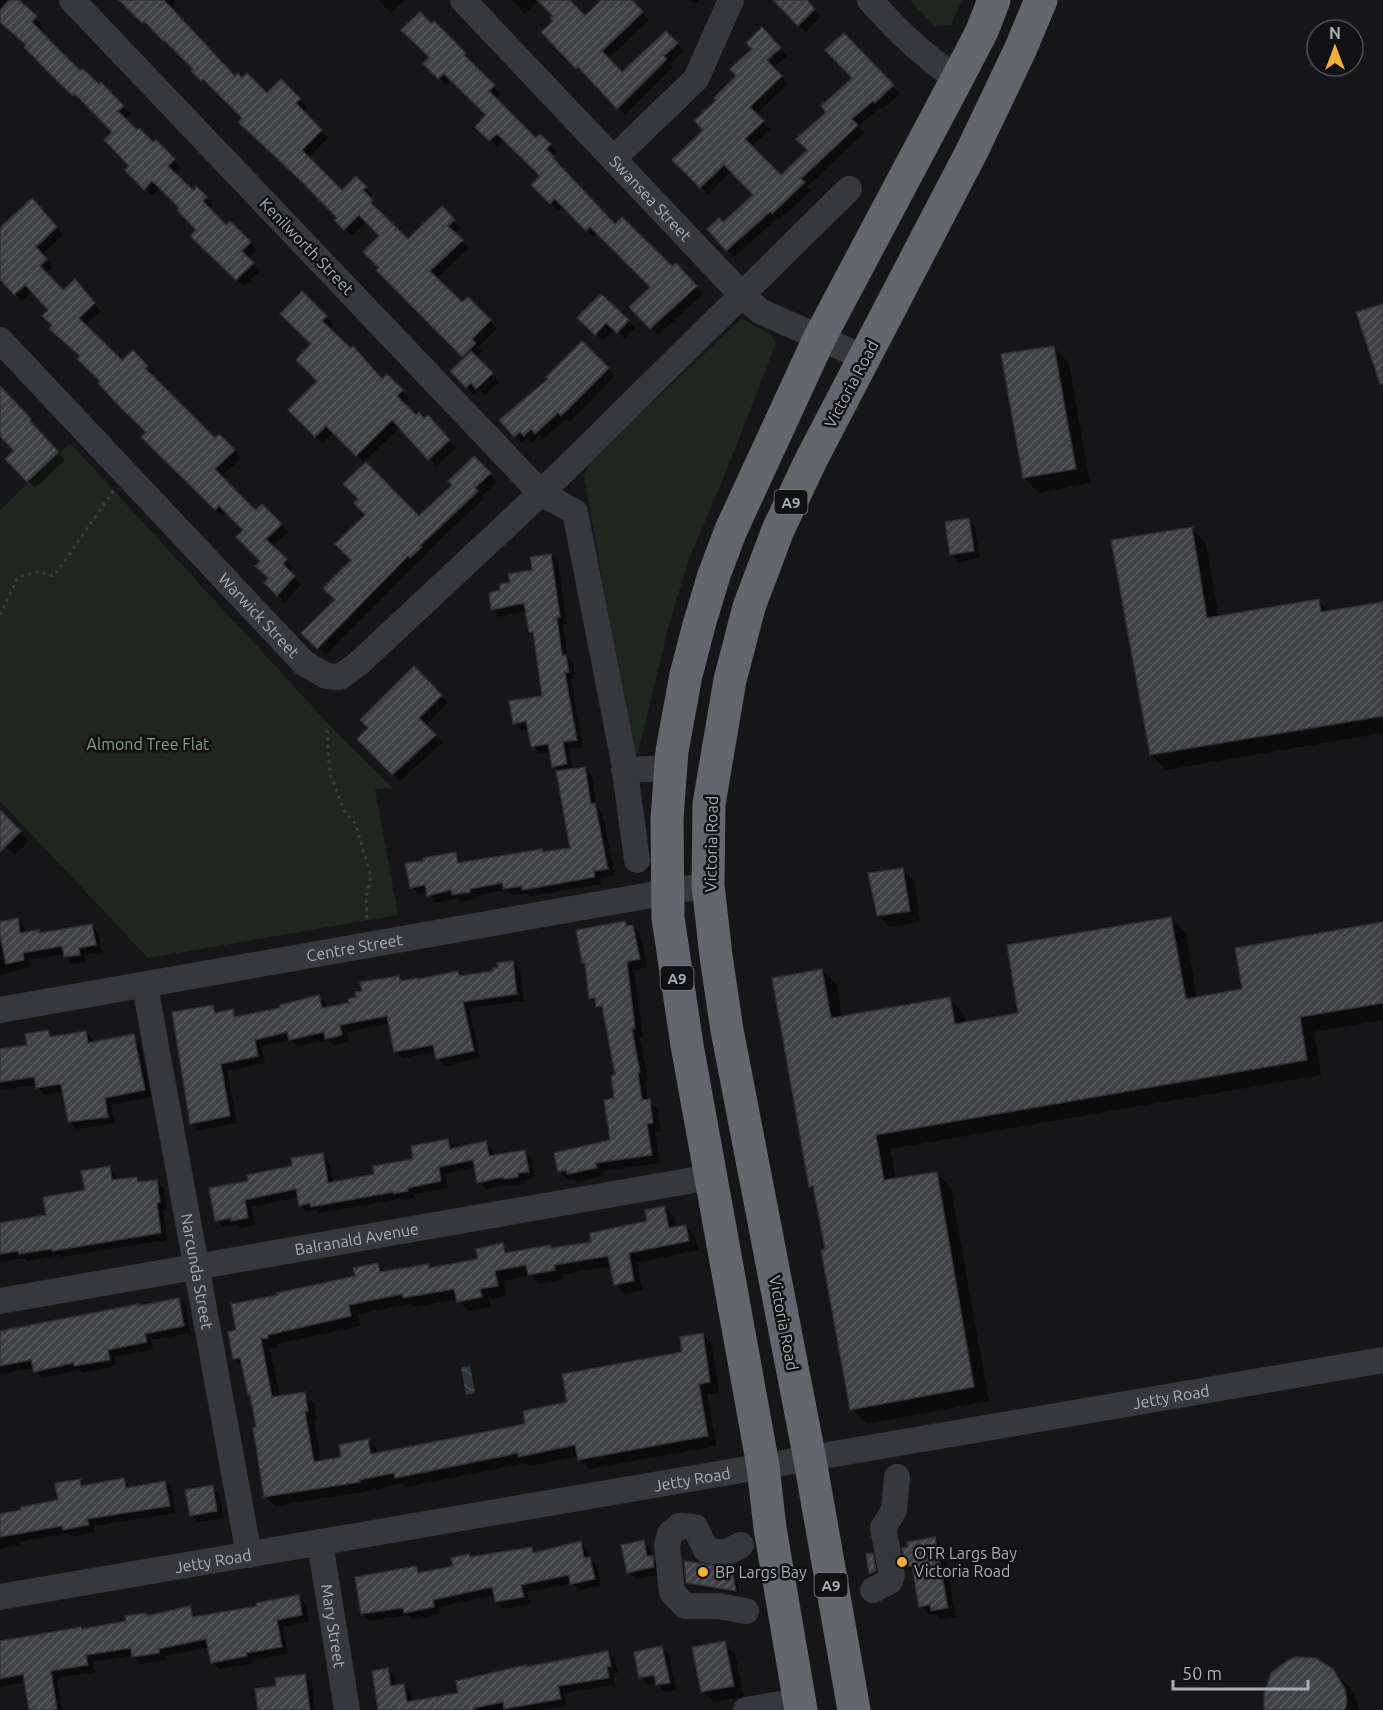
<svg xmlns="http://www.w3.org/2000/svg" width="1383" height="1710" font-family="Ubuntu,sans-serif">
<defs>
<pattern id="water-waves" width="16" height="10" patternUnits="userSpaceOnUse" patternTransform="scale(1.5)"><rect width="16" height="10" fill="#2c353c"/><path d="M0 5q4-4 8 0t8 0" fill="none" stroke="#485056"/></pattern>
<pattern id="building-hatch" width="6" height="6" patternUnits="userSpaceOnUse" patternTransform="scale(1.5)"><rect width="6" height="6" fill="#404145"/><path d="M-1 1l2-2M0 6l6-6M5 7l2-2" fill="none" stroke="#595a5e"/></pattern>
</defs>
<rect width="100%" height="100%" fill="#161618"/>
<g fill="#1e261f">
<path d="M910 0H962L951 25 935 26Z"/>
<path d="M742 318 771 335 776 343 730 462 689 559 668 628 638 753 632 752 584 475 593 458Z"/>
<path d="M70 443 335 731 393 788 375 789 398 915 148 958 0 801V510Z"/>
</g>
<path fill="url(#water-waves)" d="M470 1366 475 1393 466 1395 461 1367Z"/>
<g fill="#0007">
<path d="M0 0H17L36 18 43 25 38 30 81 73 99 86 101 84 130 114 124 119 153 144 156 142 181 167 174 174 193 192 196 188 213 205 209 209 226 227 230 223 257 250 248 259 260 271 244 286 192 236 198 230 181 208 161 187 152 196 127 170 131 166 114 132 0 20Z"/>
<path d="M128 0H173L177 3 171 9 235 78 267 95 281 81 307 107 302 111 328 138 308 158 342 193 356 179 373 195 369 198 379 209 377 211 408 241 442 209 461 228 454 234 469 248 436 279 462 304 468 299 497 328 478 347 482 351 475 357 499 382 485 395 479 389 474 394 467 387 465 358 378 270 381 268V236L367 221 352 236 336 220 339 218 244 118 211 85 209 87 193 71 195 69 152 27 150 29 124 3Z"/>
<path d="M378 0H405L391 13Z"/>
<path d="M512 0H568L585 18 603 0H629L649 20 608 59 622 74 666 33 684 51 670 64 673 67 625 115 543 32 555 21V16L539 0 525 14Z"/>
<path d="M689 0H699L696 4Z"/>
<path d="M775 0H805L821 17 806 32Z"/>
<path d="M434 23 472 61 470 63 501 93 495 99 536 140 540 136 557 152 552 157 560 165 559 166 616 226 672 268 676 265 703 294 658 335 631 307 652 287 598 233 594 237 563 205 558 210 533 185 542 176 505 139 497 147 477 127 489 116 452 80 446 85 425 64 431 57V25Z"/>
<path d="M844 35 900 94 883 109 881 107 858 126 864 133 807 187 811 190 780 220 778 218 734 257 727 250 723 224 755 195 732 171 708 194 674 160 705 130 739 76 769 36 787 56 773 68 788 84 755 115 770 129 751 147 781 177 809 150 828 112 854 78Z"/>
<path d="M39 207 63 235 42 255 53 267 46 274 64 292 82 289 101 311 85 326 122 362 133 352 154 374 151 376 215 440 219 437 241 458 221 477 255 512 262 506 288 532 272 547 293 567 289 572 301 585 285 602 273 590 270 578 245 530 227 512 223 516 144 437 148 433 53 325 50 311 32 291 22 301 4 281 0 284V230Z"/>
<path d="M302 294 333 324 329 329 383 381 387 376 409 398 403 404 416 417 435 424 456 448 437 466 400 427 364 462 334 432 323 443 290 410 319 381Z"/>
<path d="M601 296 635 328 625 339 615 329 603 341 579 318Z"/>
<path d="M582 343 615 376 570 422 566 419 543 440 539 436 532 442 528 438 522 443 501 420 550 379Z"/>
<path d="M1054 348 1069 363 1090 483 1039 493 1024 478Z"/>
<path d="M0 387 65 460 35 488 7 459 16 451 0 434Z"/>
<path d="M474 458 497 482 481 497 484 499 448 532 326 655 303 633 454 485Z"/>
<path d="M968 520 975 527 980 558 959 562 952 555 947 524Z"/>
<path d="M1191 528 1206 543 1219 618 1318 601 1330 612 1383 603V733L1166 770 1151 755Z"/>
<path d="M551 555 558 562 567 624 563 625 568 658 573 663 575 679H571L583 747 569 749 573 770 584 768 592 776 597 807 602 812 615 875 600 878 601 884 531 896 527 893 512 895 506 890 476 896V899L461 902 457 898 436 903 428 892 419 894 412 887 427 862 456 853 463 864 541 851 544 854 572 849 557 770 553 766 550 752 540 753 533 746 529 729 522 730 515 723 544 697 535 636 531 632 527 611 500 617 492 609 502 591 512 583 534 571Z"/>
<path d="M414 668 448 703 425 726 442 743 400 781 359 739 370 728Z"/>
<path d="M0 813 29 841 15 855 0 841Z"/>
<path d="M902 869 914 880 920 922 889 927 878 915Z"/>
<path d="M1171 918 1186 933 1197 999 1244 991 1383 924V1020L1314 1032 1321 1075 890 1149 896 1180 936 1173 951 1188 989 1401 867 1424 852 1409 826 1250 815 1191 810 1186 822 970 837 985 842 1017 949 999 964 1014 966 1023 1020 1014Z"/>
<path d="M17 920 24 927 26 934 38 932 40 934 91 925 98 932 102 952 85 955 86 962 73 964 65 954 29 960 30 967 0 975V923Z"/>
<path d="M625 922 629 927 633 926 641 935 647 967 634 970 643 1037H640L648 1081H645L648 1100 657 1109 661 1131 655 1132 660 1163 603 1171 604 1176 577 1182 573 1179 568 1180 560 1171 612 1142 617 1075 605 1014 591 998 587 966 583 963Z"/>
<path d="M512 962 520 970 524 1001 469 1008 480 1058 445 1066 438 1059 436 1052 403 1058 395 1051 390 1023 347 1032 349 1042 334 1045 328 1040 297 1046 291 1040 261 1046 265 1063 227 1071 237 1123 199 1130 191 1123 213 1007 220 1013 232 1011 239 1017 282 1009 319 997 326 1004 327 1009 351 1004 398 978 403 982 458 972 463 977 494 973Z"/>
<path d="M48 1031 54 1038 86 1033 93 1040 94 1043 133 1036 140 1043 151 1097 111 1105 115 1123 77 1129 70 1122 64 1091 44 1095 37 1085 0 1090V1051L29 1046Z"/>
<path d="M447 1141 455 1148 485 1143 493 1150 494 1157 525 1152 532 1159 535 1178 524 1180 525 1184 512 1186 511 1184 486 1189 479 1182 476 1167 445 1174 448 1188 414 1194V1198L402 1200 400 1199 319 1213 316 1210 307 1212 300 1205 299 1197 251 1207 255 1225 240 1228 237 1225 224 1227 217 1220 250 1182 294 1167 322 1155 329 1162 333 1183 376 1175 415 1160Z"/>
<path d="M109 1168 116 1175 117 1181 137 1178 142 1183 157 1181 164 1188 167 1209 163 1210 167 1240 61 1257 59 1255 27 1261 25 1258 0 1262V1229L48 1216 86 1192Z"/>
<path d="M664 1207 674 1217 676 1228 685 1226 695 1236 698 1250 637 1263 643 1290 625 1294 615 1284 612 1266 563 1274 564 1279 539 1284 531 1275 504 1281 506 1295 489 1299 491 1307 468 1311 458 1299 414 1307 411 1304 358 1314 360 1326 277 1344V1347L270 1349 280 1398 304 1394 314 1403 317 1421H314L321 1462 343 1458 368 1441 378 1451V1454L527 1426 569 1403 684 1353 703 1335 712 1345 719 1392 707 1394 717 1446 589 1469 579 1459V1456L530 1466 526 1463 406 1487 403 1483 369 1491 275 1506 265 1496 252 1397 249 1394 244 1368 234 1358 229 1333 356 1277 378 1264 386 1273 428 1266 432 1269 480 1260 502 1245 511 1254 550 1246 553 1249 593 1243 649 1222Z"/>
<path d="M178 1300 186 1307 191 1333 151 1340 153 1349 114 1357 116 1366 82 1373 80 1370 42 1378 34 1368 0 1374V1341L138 1305 140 1307Z"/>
<path d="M80 1480 86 1487 124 1480 131 1488 165 1482 172 1490 176 1513 94 1526 95 1532 72 1537 68 1533 19 1542V1545L0 1549V1515L59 1501Z"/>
<path d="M212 1486 219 1494 224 1518 198 1522 191 1515Z"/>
<path d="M935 1538 943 1547 956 1617 941 1620 936 1614 929 1615 921 1606 915 1574 907 1566Z"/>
<path d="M643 1542 650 1549 652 1558 660 1565 661 1574 636 1579 629 1572Z"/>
<path d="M580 1543 587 1550 589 1558 597 1565 601 1586 579 1590 572 1583 527 1592 530 1604 504 1609 497 1601 495 1595 439 1607 440 1614 412 1620 408 1615 369 1621 362 1614 416 1568 422 1574 455 1567 469 1556 471 1558 532 1548 537 1554Z"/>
<path d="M872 1555 875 1558 878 1575 874 1576 871 1573Z"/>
<path d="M732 1569 735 1573 739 1593 691 1586 688 1583Z"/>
<path d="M298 1597 306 1604 309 1622 283 1626 288 1654 252 1660 253 1663 219 1669 212 1662 209 1647 165 1656 166 1660 141 1664 133 1655 93 1662 95 1672 57 1678 62 1710H31L26 1682 0 1687V1643L128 1622 146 1614 148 1617 190 1608 198 1618 258 1607Z"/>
<path d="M724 1642 735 1653 744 1697 714 1702 703 1691Z"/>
<path d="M662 1647 669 1655 676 1690 665 1692 657 1683 648 1685 641 1677Z"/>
<path d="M608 1653 615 1660 618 1673 613 1674 615 1685 564 1693 567 1706 543 1710H379L387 1670 395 1677 396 1687 404 1686 411 1693 412 1703 460 1694 527 1668Z"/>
<path d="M1327 1665 1352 1690 1360 1710H1268Z"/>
<path d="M304 1676 312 1683 315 1710H260L278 1687Z"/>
</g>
<g fill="url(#building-hatch)" stroke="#303034" stroke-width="1.5">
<path d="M9 0H19L37 16 32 22 60 51 81 71 83 69 99 84 101 82 124 106 118 111 137 130 139 128 153 142 156 140 175 159 168 166 193 190 196 186 207 197 203 201 226 225 230 221 251 242 242 251 254 263 236 280 190 236 196 230 177 210 179 208 152 181 144 190 125 170 129 166 104 140 112 132 75 94 73 96 49 73 24 47 26 45 0 22V10Z"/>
<path d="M119 0H164L235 76 238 73 242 78 247 73 267 93 281 79 301 99 296 103 322 130 302 150 342 190 356 176 367 187 363 190 373 200 371 203 408 239 442 206 455 220 448 226 463 240 430 271 462 302 468 297 491 320 472 339 476 343 462 357 376 270 379 268 363 252 379 236 359 215 344 230 334 220 337 218 300 180 238 122 242 118 203 79 201 81 191 71 193 69 164 40 163 41 144 21 142 23Z"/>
<path d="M537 0H570L585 16 601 0H632L643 12 602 51 622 72 666 31 678 43 664 56 667 59 617 109 578 67 576 69 541 32 553 21 550 18 553 16Z"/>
<path d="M773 0H807L815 9 798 26Z"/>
<path d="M420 12 431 23 434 21 466 53 464 55 495 85 489 91 536 138 540 134 551 144 546 149 554 157 553 158 615 224 622 217 672 266 676 263 697 286 650 329 629 307 650 287 590 227 586 231 555 199 550 204 531 185 540 176 497 134 489 141 475 127 486 115 444 74 438 79 423 64 429 57 401 30Z"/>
<path d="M762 27 781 48 767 60 782 76 750 107 764 121 745 139 781 175 807 150 796 139 826 112 821 106 852 78 825 50 844 33 894 85 875 103 873 101 852 119 858 125 801 179 805 182 772 214 770 212 726 251 707 229 719 218 723 222 753 195 724 165 700 188 672 160 703 130 694 121 716 100 714 98 736 76 730 69 752 49 746 43Z"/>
<path d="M32 198 57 227 36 247 47 259 40 266 63 290 75 279 95 303 79 318 122 360 133 350 148 366 145 368 215 438 219 434 235 450 215 469 255 510 262 504 282 524 266 539 287 559 283 564 295 576 277 596 264 583 268 578 255 566 260 561 236 537 243 530 219 506 215 510 141 437 146 432 120 407 98 383 100 381 77 359 80 356 49 329 52 325 42 316 48 310 25 285 14 295 0 279V228Z"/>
<path d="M302 291 327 316 322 321 351 348 353 346 382 379 387 374 403 390 397 396 416 415 419 412 424 418 428 415 450 440 428 460 392 420 356 456 326 426 315 437 288 410 317 381 296 360 311 344 280 314Z"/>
<path d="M601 294 629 320 617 333 606 323 595 335 577 318Z"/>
<path d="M1383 304V384H1380L1356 312Z"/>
<path d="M582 341 609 368 561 416 558 413 535 434 531 429 524 436 520 432 514 437 499 420 548 379 546 377Z"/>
<path d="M1054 346 1076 469 1023 478 1001 354Z"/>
<path d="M471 351 493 373 476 389 471 383 466 388 450 371Z"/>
<path d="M0 386 31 419 30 421 59 452 27 482 5 459 14 451 0 436Z"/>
<path d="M474 456 491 473 475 488 478 491 420 546 422 547 410 558 408 556 317 649 301 633 335 600 323 588 351 560 335 544 365 515 354 503 358 499 343 484 366 462 419 516 452 485 448 481Z"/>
<path d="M969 518 974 551 950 555 945 522Z"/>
<path d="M1192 527 1207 618 1319 599 1321 612 1383 602V716L1150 755 1111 540Z"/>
<path d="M551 554 560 617 557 618 562 655H566L569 672 565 673 577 740 563 742 567 764 552 767 548 744 531 747 526 721 513 724 509 701 542 696 533 632H529L524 603 491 610 489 593 500 590V584L510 582 508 574 532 570 530 557Z"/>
<path d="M414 666 442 695 419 718 436 735 392 775 357 739 368 728 360 720Z"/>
<path d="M585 767 591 804 595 803 608 869 594 871 595 877 522 890V886L503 889 502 883 470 889V892L452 895 451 890 427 896 425 885 410 888 405 863 424 861 423 858 456 852 458 863 542 849V852L570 848 556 771Z"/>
<path d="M0 810 21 831 0 852Z"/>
<path d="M903 868 910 911 877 916 868 873Z"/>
<path d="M1171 917 1186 999 1242 989 1235 948 1383 922V1003L1300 1017 1307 1060 876 1135 884 1180 937 1172 974 1387 850 1410 821 1250 825 1249 813 1186 809 1187 772 978 822 969 831 1018 950 997 955 1024 1018 1013 1007 945Z"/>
<path d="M18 918 20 933 39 930V933L92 924 96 945 79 948 80 955 64 957 62 946 23 953 24 960 6 964 0 935V922Z"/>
<path d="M625 921 626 926 633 925 640 959 627 962 635 1029H632L640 1072 638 1073 642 1100 650 1099 653 1123 647 1124 652 1155 596 1163 597 1168 567 1174 566 1170 558 1172 554 1153 610 1140 604 1100 614 1098 611 1076 615 1074 602 1006 596 1007 595 998 589 999 585 963H582L576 930Z"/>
<path d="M513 961 517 994 463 1002 474 1051 436 1059 433 1045 394 1052 387 1016 340 1025 342 1035 325 1039 324 1032 289 1040 287 1032 255 1040 258 1056 221 1064 230 1116 190 1124 172 1012 213 1005 215 1013 233 1009 234 1017 280 1008V1005L319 995 322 1008 349 1003 348 999 356 997 355 992 362 991 360 982 399 976 400 981 418 978 419 979 458 971 459 976 493 971V968H498L497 963Z"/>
<path d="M48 1030 50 1037 86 1031 88 1043 134 1034 145 1090 105 1098 108 1117 68 1122 61 1084 36 1088 34 1077 0 1082V1049L27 1045 25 1034Z"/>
<path d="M448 1139 450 1149 486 1141 489 1156 525 1150 529 1172 518 1173V1177L504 1179 503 1177 477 1183 473 1160 439 1167 441 1181 408 1188V1191L394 1194 393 1192 311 1207 310 1203 299 1206 296 1189 245 1200 248 1218 231 1221V1218L215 1221 209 1188 248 1181 247 1175 292 1166 291 1158 323 1153 328 1183 374 1174 373 1166 413 1159 411 1146Z"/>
<path d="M110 1166 112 1180 137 1177 138 1182 157 1180 160 1202 157 1203 161 1233 52 1251V1249L19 1254 18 1251 0 1254V1223L46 1215 43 1197 85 1190 81 1171Z"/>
<path d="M664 1206 669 1228 686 1225 689 1241 629 1253 634 1281 614 1285 608 1256 554 1265 555 1270 528 1275 526 1265 495 1271 498 1286 480 1289 482 1297 457 1302 454 1289 403 1298 402 1294 349 1305 351 1316 268 1335V1338L261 1339 272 1397 305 1392 308 1411 305 1412 314 1462 341 1457 339 1445 368 1439 371 1454 525 1424 523 1411 567 1402 562 1374 682 1352 680 1337 703 1333 710 1382 699 1384 708 1436 578 1460 575 1445 518 1457V1453L395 1478 394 1473 359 1480 360 1482 264 1497 253 1428 256 1427 250 1394 248 1395 240 1358 233 1359 228 1332 236 1330 231 1304 278 1295 277 1293 355 1276 353 1268 378 1263 380 1272 429 1264V1268L478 1259 476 1249 503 1243 505 1253 550 1245 551 1248 591 1242 590 1233 647 1221 645 1210Z"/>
<path d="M179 1298 184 1326 145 1334 147 1342 108 1350 110 1360 74 1366 73 1363 34 1372 31 1360 0 1366V1331L139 1304V1306Z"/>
<path d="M124 1478 126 1488 165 1481 170 1506 87 1519 89 1525 63 1530 62 1526 0 1537V1514L21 1510V1507L58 1500 55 1483 80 1479 81 1486Z"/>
<path d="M213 1485 217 1511 190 1516 185 1490Z"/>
<path d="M935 1537 948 1608 931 1611 930 1605 919 1607 912 1566 906 1567 902 1548 908 1547 907 1542Z"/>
<path d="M644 1540 647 1556H653L654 1567 627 1573 621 1545Z"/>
<path d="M581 1541 584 1558 590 1557 595 1579 570 1584 569 1575 521 1585 524 1597 495 1602 492 1587 433 1600 434 1607 404 1613 403 1608 361 1614 355 1577 416 1566 418 1573 453 1566 451 1558 469 1554 470 1557 532 1547 533 1553Z"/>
<path d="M873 1553 876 1571 869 1574 866 1554Z"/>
<path d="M684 1561 732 1568 736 1591 686 1583Z"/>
<path d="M299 1595 302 1615 277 1620 282 1647 246 1653 247 1656 211 1663 206 1639 159 1649V1653L132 1657 131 1648 86 1655 88 1665 51 1671 57 1709 50 1710H29L23 1674 0 1679V1641L81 1627 82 1629 126 1621 125 1616 146 1613 147 1616 190 1606 193 1617 257 1606 256 1603Z"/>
<path d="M725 1641 734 1686 701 1692 692 1647Z"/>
<path d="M662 1646 670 1683 656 1685 654 1675 639 1678 634 1652Z"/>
<path d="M608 1651 611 1666 607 1667 609 1678 558 1686 561 1699 504 1709 503 1702 474 1708 475 1710H378L372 1671 388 1668 391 1686 404 1684 407 1702 458 1693 456 1681 526 1665V1667Z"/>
<path d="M1295 1657 1316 1658 1333 1669 1345 1689 1347 1702 1345 1710H1264V1694L1271 1673 1287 1661Z"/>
<path d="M305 1674 310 1710H258L255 1689 276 1686 275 1678Z"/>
</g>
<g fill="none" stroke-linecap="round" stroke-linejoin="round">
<g stroke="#3d3f44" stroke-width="3" stroke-dasharray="3 4.5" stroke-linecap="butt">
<path d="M0 615 18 577 38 572 54 576 114 490"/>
<path d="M327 730 330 774 345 813 355 823 371 876 366 898 367 920"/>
</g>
<g stroke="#37383d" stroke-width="26">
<path id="s1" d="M463 0 742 295 760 311 865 358"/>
<path d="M870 0C898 32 922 54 957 79"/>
<path d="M614 158 696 79 731 0"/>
<path id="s2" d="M0 340 304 663 326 676 340 677 358 664 541 493 72 0"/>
<path d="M624 770 671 768"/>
<path d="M637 860 623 757 575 512 541 493 849 189"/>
<path id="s3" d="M145 986 249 1555"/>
<path id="s4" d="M0 1010 708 885"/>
<path id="s5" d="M0 1301 711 1177"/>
<path id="s6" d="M320 1543 347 1710"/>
<path d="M741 1545 725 1553 706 1550 695 1527 679 1526 670 1534 667 1545 672 1592 685 1606H718L746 1611"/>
<path d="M873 1590 890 1581 892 1575 883 1528 894 1510 897 1477"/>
<path id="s7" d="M0 1597C461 1519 922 1440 1383 1360"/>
<path d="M746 1710 799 1701"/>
</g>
<g stroke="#63666e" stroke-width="33">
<path d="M801 1710 770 1528 763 1466 687 1045 668 918 667 819 672 751 686 675 699 625 714 575 731 530 820 337 957 79 982 31 994 0"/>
<path d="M854 1710 810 1460 727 1030 716 956 708 885 709 804 730 680 749 607 778 530 811 460 972 151 1021 48 1041 0"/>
</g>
</g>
<g fill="#f2b134" stroke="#111113" stroke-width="2">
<circle cx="902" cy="1562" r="6"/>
<circle cx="703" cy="1572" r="6"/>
</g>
<g text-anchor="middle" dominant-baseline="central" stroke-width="5" stroke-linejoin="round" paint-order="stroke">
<g fill="#111113" stroke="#7b7e86" stroke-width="1.5">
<rect x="774.5" y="490" width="33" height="24" rx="4.5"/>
<rect x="660.5" y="966" width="33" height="24" rx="4.5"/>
<rect x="814.5" y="1573" width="33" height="24" rx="4.5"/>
</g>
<g font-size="15" font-weight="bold" fill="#a8adb8">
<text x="791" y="502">A9</text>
<text x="677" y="978">A9</text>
<text x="831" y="1585">A9</text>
</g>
<g font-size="16" fill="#a8adb8" stroke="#111113">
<text stroke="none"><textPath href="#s1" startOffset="273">Swansea Street</textPath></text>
<text transform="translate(307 246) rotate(46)">Kenilworth Street</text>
<text transform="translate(851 384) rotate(-62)">Victoria Road</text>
<text stroke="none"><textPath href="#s2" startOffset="378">Warwick Street</textPath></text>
<text transform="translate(711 844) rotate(-89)">Victoria Road</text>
<text stroke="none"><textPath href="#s4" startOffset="360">Centre Street</textPath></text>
<text stroke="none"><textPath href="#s5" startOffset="362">Balranald Avenue</textPath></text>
<text stroke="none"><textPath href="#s3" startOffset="290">Narcunda Street</textPath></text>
<text transform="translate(784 1323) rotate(79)">Victoria Road</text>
<text stroke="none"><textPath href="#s7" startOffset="1188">Jetty Road</textPath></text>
<text stroke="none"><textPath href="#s7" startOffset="702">Jetty Road</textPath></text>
<text stroke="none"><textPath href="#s7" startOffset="216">Jetty Road</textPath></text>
<text stroke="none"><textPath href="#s6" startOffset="84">Mary Street</textPath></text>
</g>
<g font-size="16" fill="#7fa381" stroke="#111113">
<text x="148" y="744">Almond Tree Flat</text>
</g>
<g font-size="16" fill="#a8adb8" stroke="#111113" text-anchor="start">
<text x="914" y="1553">OTR Largs Bay<tspan x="914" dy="18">Victoria Road</tspan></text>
<text x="715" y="1572">BP Largs Bay</text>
</g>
</g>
<g transform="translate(1335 48)"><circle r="28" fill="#111113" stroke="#4d4f55" stroke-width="1.5"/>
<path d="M0-4.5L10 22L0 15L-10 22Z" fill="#f2b134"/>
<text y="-9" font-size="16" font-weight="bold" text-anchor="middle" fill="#a8adb8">N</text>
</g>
<path d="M1173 1680v9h135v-9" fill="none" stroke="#a8adb8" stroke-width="3"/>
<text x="1182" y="1680" font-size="18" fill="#a8adb8" stroke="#111113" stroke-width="4.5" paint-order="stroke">50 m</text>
</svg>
